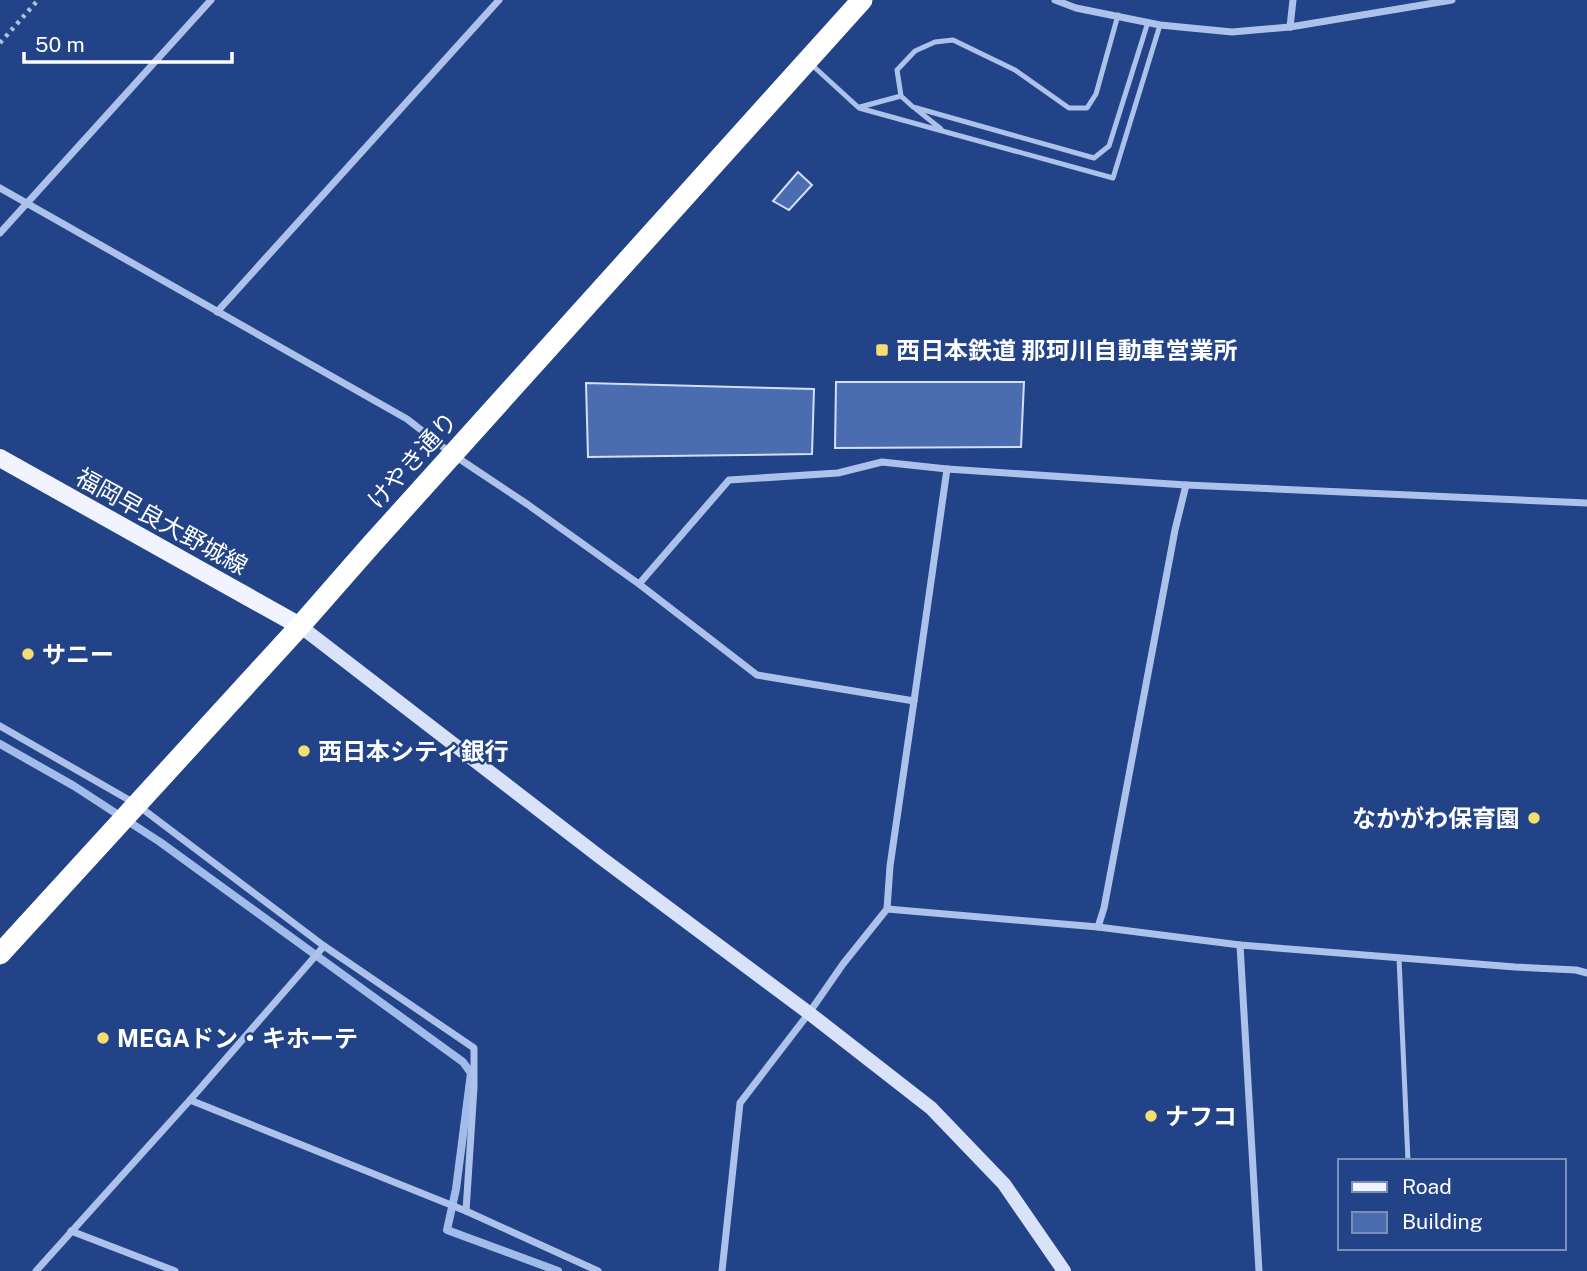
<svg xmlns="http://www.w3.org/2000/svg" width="1587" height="1271" font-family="'Public Sans','Noto Sans JP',sans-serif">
<rect width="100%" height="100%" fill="#224388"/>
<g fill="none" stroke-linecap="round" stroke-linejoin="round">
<path stroke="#a1bbeb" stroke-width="8" d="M0 744 74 786 160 842 463 1062 471 1073 456 1189 447 1230 558 1271"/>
</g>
<g fill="#4b6db0" stroke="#d2dff7" stroke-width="2">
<path d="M798 172 812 185 789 210 773 201Z"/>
<path d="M836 382H1024L1021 447 835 448Z"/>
<path d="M586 383 814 389 812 454 588 457Z"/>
</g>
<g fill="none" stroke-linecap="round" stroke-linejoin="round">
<path stroke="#adc2ea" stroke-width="4.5" stroke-dasharray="3.5 5" stroke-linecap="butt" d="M0 43 38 0"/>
<g stroke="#adc2ea" stroke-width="5">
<path d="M1118 15 1096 94 1087 108H1069L1015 70 953 40 935 42 915 51 897 70 901 96 913 107 1094 158 1109 146 1148 22"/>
<path d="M812 65 859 108 1113 178 1160 25"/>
<path d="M860 107 901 96"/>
<path d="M916 109 941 129"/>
<path d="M1399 958 1408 1161"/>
</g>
<g stroke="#adc2ea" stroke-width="7">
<path d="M1055 0 1076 8 1160 25 1232 32 1290 27 1452 0"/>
<path d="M1290 27 1293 0"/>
<path d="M0 188 407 419 452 454 527 504 639 584 757 675 914 701 947 469 882 462 838 473 729 480 639 584"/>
<path d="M0 233 211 0"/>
<path d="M217 312 499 0"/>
<path d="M947 469 1186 485 1587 503"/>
<path d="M0 726 136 804 324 946 190 1100 36 1271"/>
<path d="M887 909 1098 927 1240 945 1515 967 1576 970 1587 973"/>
<path d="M1098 927 1104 908 1175 530 1186 485"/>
<path d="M1240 945 1259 1271"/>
<path d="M324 946 474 1048V1087L466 1211"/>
<path d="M190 1100 466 1211 598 1271"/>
<path d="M71 1231 175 1271"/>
<path d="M722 1271 740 1103 809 1013 843 964 887 909 890 866 914 701"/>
</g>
<path stroke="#d8e2f8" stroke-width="14" d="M300 626 600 857 809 1013 931 1108 1004 1184 1064 1271"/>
<path stroke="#f1f4fe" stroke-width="18" d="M0 458 300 626"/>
<path stroke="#fff" stroke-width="21" d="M0 954 300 626 371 545 862 0"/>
</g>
<g fill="#f6dd6f" stroke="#224388" stroke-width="2.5">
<rect x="875" y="343" width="14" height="14" rx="3.5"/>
<circle cx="28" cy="654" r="7"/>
<circle cx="304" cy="751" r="7"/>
<circle cx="1534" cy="818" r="7"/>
<circle cx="103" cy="1038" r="7"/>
<circle cx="1151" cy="1116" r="7"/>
</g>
<g text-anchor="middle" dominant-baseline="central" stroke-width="5" stroke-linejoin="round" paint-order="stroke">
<g font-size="24" font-weight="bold" fill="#fff" stroke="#224388" text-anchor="start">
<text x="896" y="350">西日本鉄道 那珂川自動車営業所</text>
<text x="42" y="654">サニー</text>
<text x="318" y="751">西日本シティ銀行</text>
<text x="1520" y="818" text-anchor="end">なかがわ保育園</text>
<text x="117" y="1038">MEGAドン・キホーテ</text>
<text x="1165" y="1116">ナフコ</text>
</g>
<g font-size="24" fill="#fff" stroke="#224388">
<text transform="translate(412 460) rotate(-48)">けやき通り</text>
<text transform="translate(162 521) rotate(29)">福岡早良大野城線</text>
</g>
</g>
<rect x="1338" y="1159" width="228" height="91" fill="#224388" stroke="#7a8eb8" stroke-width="2"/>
<rect x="1352" y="1182" width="35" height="10" fill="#f1f4fe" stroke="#7a8eb8" stroke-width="2"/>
<text x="1402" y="1194" font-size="21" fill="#ffffff">Road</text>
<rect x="1352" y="1212" width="35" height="21" fill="#4b6db0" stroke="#7a8eb8" stroke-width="2"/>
<text x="1402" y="1229" font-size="21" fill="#ffffff">Building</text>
<path d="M24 52v10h208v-10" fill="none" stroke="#ffffff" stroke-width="3.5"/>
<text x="35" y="52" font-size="21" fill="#ffffff" stroke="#224388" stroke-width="5" paint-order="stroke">50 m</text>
</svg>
